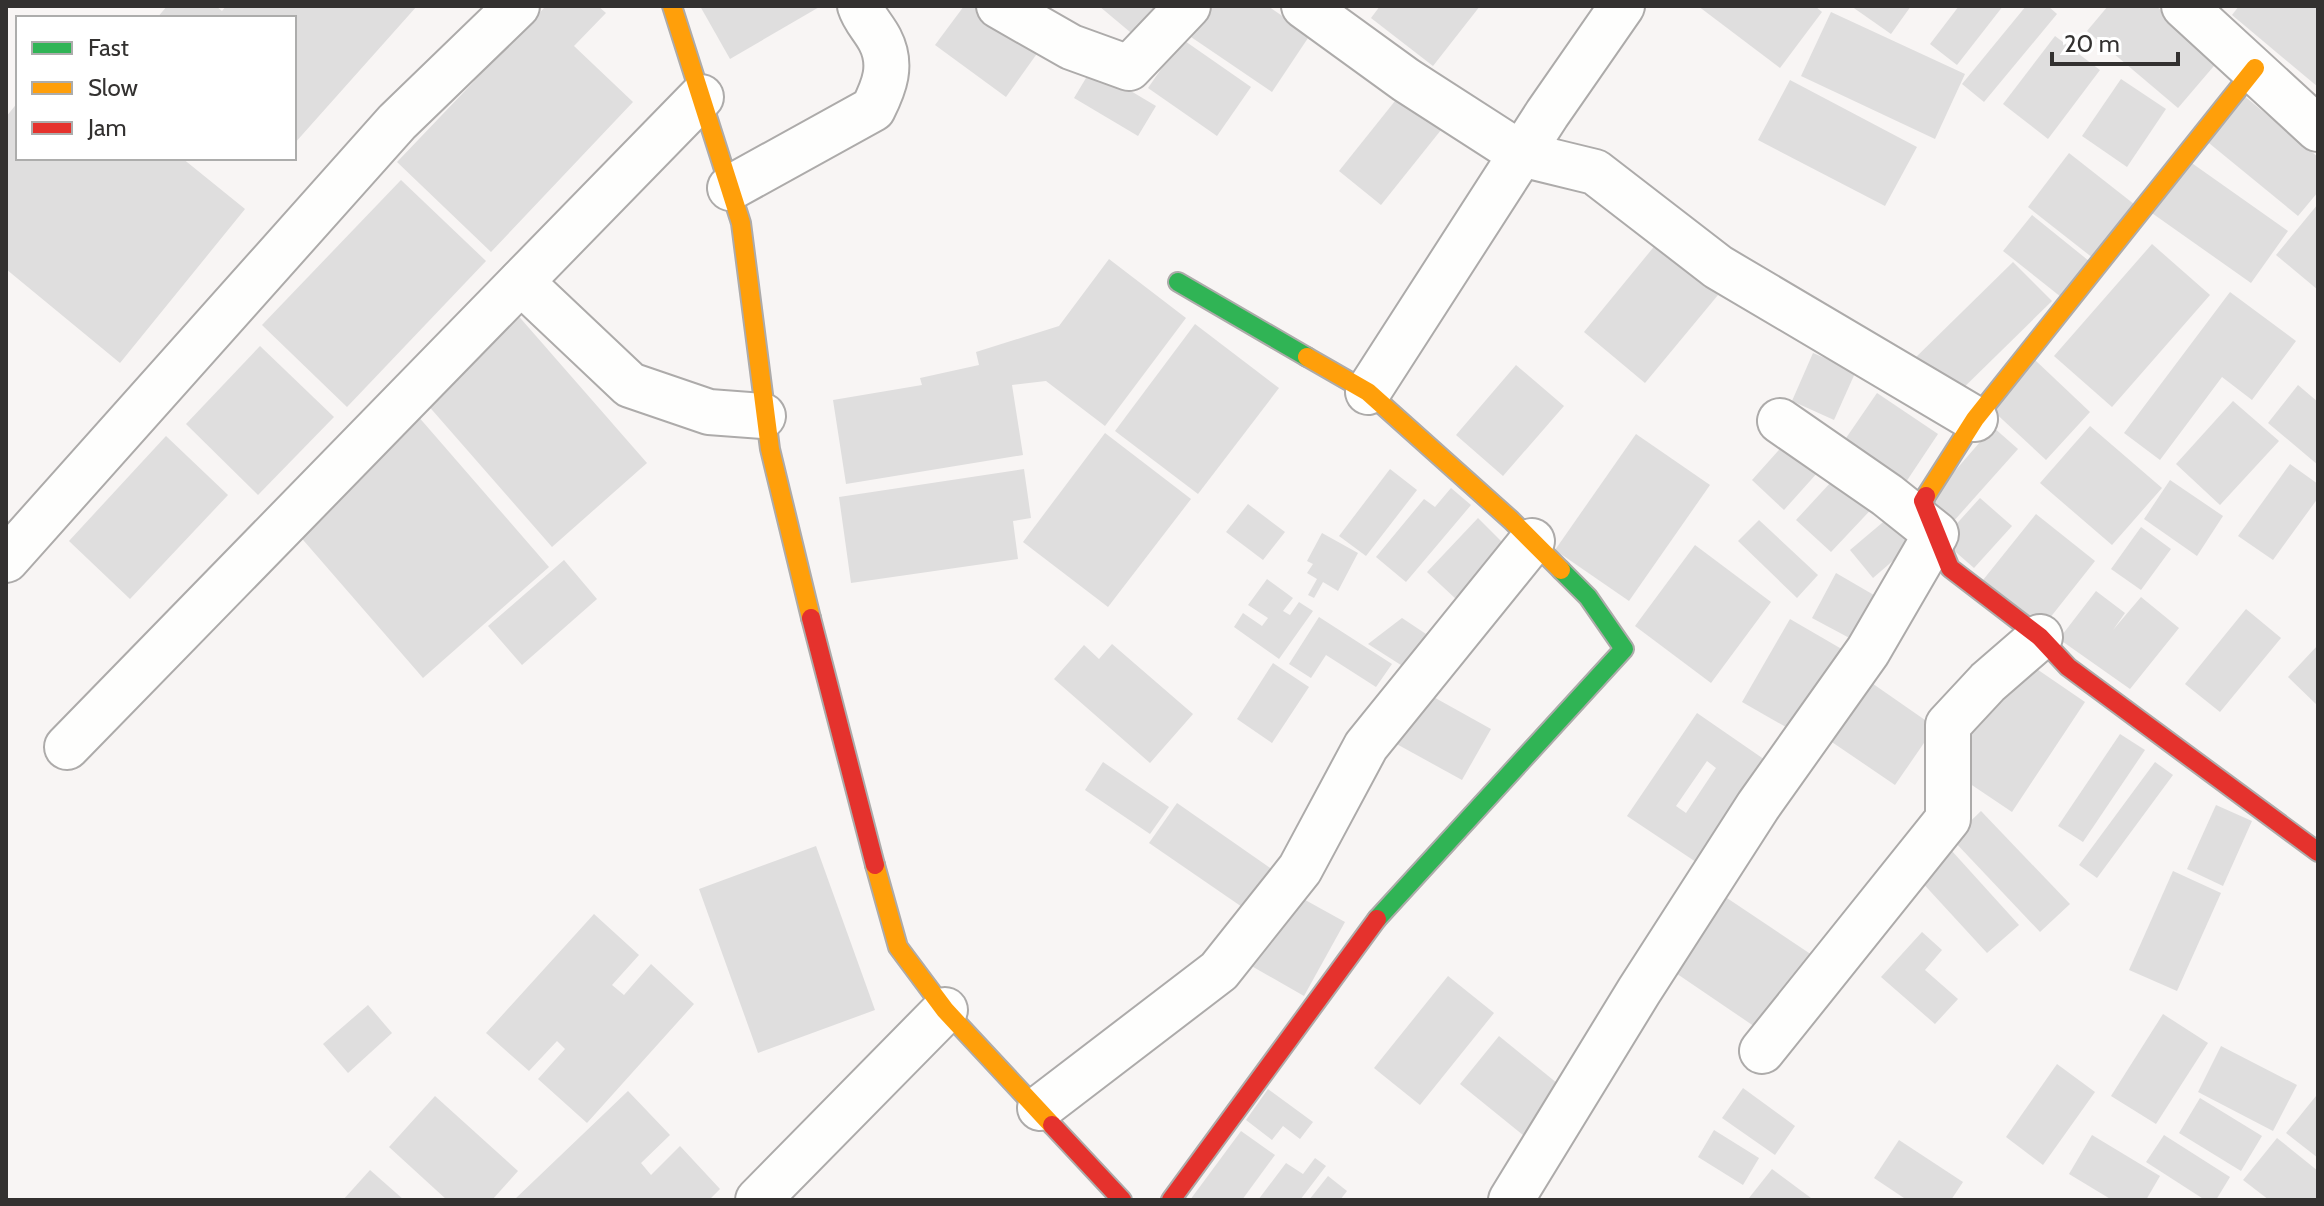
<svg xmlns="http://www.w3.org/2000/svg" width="2324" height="1206" font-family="Cabin,sans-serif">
<rect width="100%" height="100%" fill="#f8f5f4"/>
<g fill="#dfdede" fill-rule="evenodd">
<path d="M167 6H216L222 11 226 6H417L294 144V18H157Z"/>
<path d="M546 6H598L606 13 574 46 633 102 491 252 397 162Z"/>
<path d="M700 6H821L730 59Z"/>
<path d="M964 6H982L1041 48 1006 97 935 45Z"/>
<path d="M1099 6H1172L1142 42Z"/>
<path d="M1212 6H1268L1310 35 1272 92 1191 37Z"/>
<path d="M1380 6H1480L1433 66 1371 18Z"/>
<path d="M1698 6H1815L1822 12 1780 68Z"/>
<path d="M1851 6H1911L1891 34Z"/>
<path d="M1959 6H2003L1957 65 1930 44Z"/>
<path d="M2026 6H2048L2057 14 1984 102 1962 84Z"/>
<path d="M2108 6H2156L2219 60 2178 108 2087 31Z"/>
<path d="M2239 6H2318V87L2232 15Z"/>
<path d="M1831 12 1965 74 1935 139 1801 76Z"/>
<path d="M2055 36 2100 70 2048 139 2003 104Z"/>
<path d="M1182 39 1251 87 1217 136 1148 88Z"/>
<path d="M1092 68 1156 106 1138 136 1074 98Z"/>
<path d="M2121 79 2166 109 2127 167 2082 136Z"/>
<path d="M1790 80 1917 147 1885 206 1758 140Z"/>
<path d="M2242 94 2318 157V192L2298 216 2204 139Z"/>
<path d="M1399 96 1441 130 1381 205 1339 171Z"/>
<path d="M18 102V158H182L245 209 120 363 6 269V117Z"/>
<path d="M2069 153 2139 208 2098 262 2028 207Z"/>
<path d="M2186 159 2288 231 2251 283 2149 211Z"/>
<path d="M401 180 486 261 347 407 262 325Z"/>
<path d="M2318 204V290L2276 255Z"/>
<path d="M2032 215 2089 261 2061 297 2003 251Z"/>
<path d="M1657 243 1718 295 1645 383 1584 332Z"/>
<path d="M2152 244 2210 295 2112 407 2054 356Z"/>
<path d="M1109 259 1186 318 1105 426 1046 381 1012 385 1023 455 846 484 833 400 922 385 920 378 979 365 976 352 1059 326Z"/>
<path d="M2013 262 2052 301 1949 402 1911 362Z"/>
<path d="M2230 292 2296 341 2252 400 2222 377 2160 460 2124 433Z"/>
<path d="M515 312 647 463 552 547 419 395Z"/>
<path d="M1195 324 1279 388 1198 494 1115 431Z"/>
<path d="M260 346 334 417 258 495 186 424Z"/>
<path d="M1813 353 1856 371 1834 420 1792 401Z"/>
<path d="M2035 360 2090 412 2046 460 1990 408Z"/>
<path d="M1516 365 1564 406 1503 476 1456 435Z"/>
<path d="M2298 385 2318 402V465L2268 423Z"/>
<path d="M1877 393 1938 434 1906 482 1844 441Z"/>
<path d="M2233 401 2279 441 2220 505 2176 464Z"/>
<path d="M417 415 549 567 423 678 291 526Z"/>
<path d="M2090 426 2162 488 2112 545 2040 483Z"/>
<path d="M1993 427 2018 449 1952 523 1928 502Z"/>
<path d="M1105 433 1191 499 1108 607 1023 542Z"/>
<path d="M1794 433 1827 462 1784 510 1752 480Z"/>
<path d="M1636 434 1710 485 1629 601 1555 550Z"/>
<path d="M166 436 228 495 130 599 69 541Z"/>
<path d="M2290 464 2318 484V498L2273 560 2238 536Z"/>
<path d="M1844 468 1879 501 1831 552 1796 520Z"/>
<path d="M1024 469 1031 518 1013 521 1018 559 851 583 839 497Z"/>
<path d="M1390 469 1417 490 1366 556 1339 536Z"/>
<path d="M2170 480 2223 516 2197 556 2144 519Z"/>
<path d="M1451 488 1471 505 1406 582 1376 557 1424 499 1435 507Z"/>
<path d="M1980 498 2012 526 1974 568 1942 540Z"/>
<path d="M1248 504 1285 532 1263 560 1226 532Z"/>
<path d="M1895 512 1918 539 1873 578 1850 550Z"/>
<path d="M2036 514 2095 561 2038 633 1979 585Z"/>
<path d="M1478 518 1507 547 1457 600 1427 572Z"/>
<path d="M1759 520 1818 575 1797 598 1738 541Z"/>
<path d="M2141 527 2171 549 2141 590 2111 569Z"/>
<path d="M1322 533 1358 553 1338 591 1323 582 1314 598 1308 595 1317 579 1307 573 1313 564 1307 561Z"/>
<path d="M1695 545 1771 602 1711 683 1635 626Z"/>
<path d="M564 560 597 599 522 665 488 626Z"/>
<path d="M1836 573 1879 598 1855 641 1812 618Z"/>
<path d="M1267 579 1293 598 1283 611 1290 615 1299 602 1313 611 1279 659 1234 627 1243 613 1262 626 1268 618 1248 605Z"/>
<path d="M2096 591 2125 613 2113 630 2141 597 2179 628 2130 689 2059 639Z"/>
<path d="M2246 609 2281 638 2220 712 2185 684Z"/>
<path d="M1319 617 1392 664 1376 687 1326 655 1311 678 1289 664Z"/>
<path d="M1402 618 1426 634 1404 667 1368 644Z"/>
<path d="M1790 619 1852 655 1805 738 1742 702Z"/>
<path d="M1112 644 1193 714 1150 763 1054 679 1084 645 1099 659Z"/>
<path d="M2318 645V706L2288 677Z"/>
<path d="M2022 659 2085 702 2012 812 1948 769Z"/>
<path d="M1273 663 1309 687 1272 743 1237 719Z"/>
<path d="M1866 679 1935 727 1895 785 1826 738Z"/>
<path d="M1421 690 1491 729 1462 780 1393 742Z"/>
<path d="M1697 713 1768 762 1699 864 1627 816ZM1707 761 1716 768 1686 813 1676 806Z"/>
<path d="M2120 734 2145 750 2083 842 2058 826Z"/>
<path d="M1103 762 1169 807 1150 834 1085 790Z"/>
<path d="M2155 762 2173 775 2097 878 2079 865Z"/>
<path d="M1177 803 1273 870 1245 909 1149 843Z"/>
<path d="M2216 805 2252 821 2223 886 2187 869Z"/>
<path d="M1981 811 2070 904 2040 932 1952 839Z"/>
<path d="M816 846 875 1010 758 1053 699 889Z"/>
<path d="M1951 850 2019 925 1987 953 1919 879Z"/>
<path d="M2173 871 2221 893 2177 991 2129 970Z"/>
<path d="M1715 890 1818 959 1767 1035 1664 965Z"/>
<path d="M1289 891 1345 922 1304 996 1248 964Z"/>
<path d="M594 914 639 955 612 985 624 995 651 964 694 1004 587 1123 538 1079 565 1049 557 1041 529 1071 486 1033Z"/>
<path d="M1922 932 1942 950 1925 970 1958 999 1935 1024 1881 977Z"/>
<path d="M1448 976 1494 1013 1420 1105 1374 1068Z"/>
<path d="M368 1005 392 1033 348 1073 323 1044Z"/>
<path d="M2163 1014 2208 1043 2156 1124 2111 1096Z"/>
<path d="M1499 1036 1568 1092 1529 1140 1460 1084Z"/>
<path d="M2221 1046 2297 1085 2273 1131 2198 1092Z"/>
<path d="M2057 1064 2095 1092 2043 1165 2006 1137Z"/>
<path d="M1743 1088 1795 1126 1775 1155 1722 1118Z"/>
<path d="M1268 1089 1313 1122 1300 1139 1283 1126 1272 1140 1246 1120Z"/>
<path d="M628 1091 670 1135 641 1163 651 1175 680 1146 720 1189 709 1200H514Z"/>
<path d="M435 1096 518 1171 492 1200H447L389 1147Z"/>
<path d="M2316 1096 2318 1097V1158L2286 1133Z"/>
<path d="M2200 1098 2262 1136 2241 1171 2179 1133Z"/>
<path d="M1714 1130 1759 1158 1743 1185 1698 1157Z"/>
<path d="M1241 1131 1275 1155 1242 1200H1190Z"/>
<path d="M2092 1135 2160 1176 2146 1200H2112L2069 1174Z"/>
<path d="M2164 1135 2230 1177 2216 1200H2205L2146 1162Z"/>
<path d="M2277 1138 2318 1171V1200H2269L2243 1180Z"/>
<path d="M1899 1140 1963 1182 1951 1200H1907L1874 1178Z"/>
<path d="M1315 1158 1326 1166 1300 1200H1258L1286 1163 1303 1174Z"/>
<path d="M1772 1169 1811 1198 1809 1200 1749 1198Z"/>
<path d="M370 1170 404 1200H343Z"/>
<path d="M1328 1176 1347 1191 1340 1200H1309Z"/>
</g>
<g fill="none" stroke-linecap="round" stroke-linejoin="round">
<g stroke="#adabaa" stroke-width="48">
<g id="street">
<path d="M999 6 1071 47 1129 68 1188 6"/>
<path d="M1304 6 1406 80 1521 154 1595 172 1718 267 1975 419"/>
<path d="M2184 6 2318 129"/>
<path d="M730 188 873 109C884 87 893 65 880 40 874 28 864 19 860 6"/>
<path d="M521 282 630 385 709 412 763 416"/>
<path d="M1368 392 1547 114 1622 6"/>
<path d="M6 560 397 122 517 6"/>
<path d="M67 747 701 97"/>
<path d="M1762 1051 1948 819V725L1988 682 2040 637"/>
<path d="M1040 1108 1219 971 1300 869 1366 746 1532 541"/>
<path d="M758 1200 945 1010"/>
<path d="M1511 1200 1639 991 1758 806 1868 651 1936 534 1887 495 1780 421"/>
</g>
</g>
<g stroke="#adabaa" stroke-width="22">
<g id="fast">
<path d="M1178 282 1307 357"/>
<path d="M1377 919 1624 649 1588 597 1561 570"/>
</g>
</g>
<g stroke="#adabaa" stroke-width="22">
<g id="slow">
<path d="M672 6 741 223 770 449 811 618"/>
<path d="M1307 357 1368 392 1511 520 1561 570"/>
<path d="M1926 496 1975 419 2255 68"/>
<path d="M875 865 898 947 945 1010 1052 1125"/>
</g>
</g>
<g stroke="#adabaa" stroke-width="22">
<g id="jam">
<path d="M1926 496 1923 501 1950 568 2040 637 2068 667 2318 852"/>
<path d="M811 618 875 865"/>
<path d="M1052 1125 1122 1200"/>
<path d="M1171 1200 1377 919"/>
</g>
</g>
<use href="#street" stroke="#fefefd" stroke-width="44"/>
<use href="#fast" stroke="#30b455" stroke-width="18"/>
<use href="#slow" stroke="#ff9f0a" stroke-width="18"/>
<use href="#jam" stroke="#e5322d" stroke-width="18"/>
</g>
<rect width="2324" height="1206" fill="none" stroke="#333130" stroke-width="16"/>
<rect x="16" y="16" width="280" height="144" fill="#ffffff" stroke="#adadac" stroke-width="2"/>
<rect x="32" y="42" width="40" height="12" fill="#30b455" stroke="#adadac" stroke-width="2"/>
<text x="88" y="56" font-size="24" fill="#333130">Fast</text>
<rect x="32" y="82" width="40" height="12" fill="#ff9f0a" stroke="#adadac" stroke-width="2"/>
<text x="88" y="96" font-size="24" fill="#333130">Slow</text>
<rect x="32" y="122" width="40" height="12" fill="#e5322d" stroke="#adadac" stroke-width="2"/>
<text x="88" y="136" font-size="24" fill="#333130">Jam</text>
<path d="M2052 52v12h126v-12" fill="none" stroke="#333130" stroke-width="4"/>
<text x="2064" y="52" font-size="24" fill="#333130" stroke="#ffffff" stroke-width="6" paint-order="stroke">20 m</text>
</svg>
